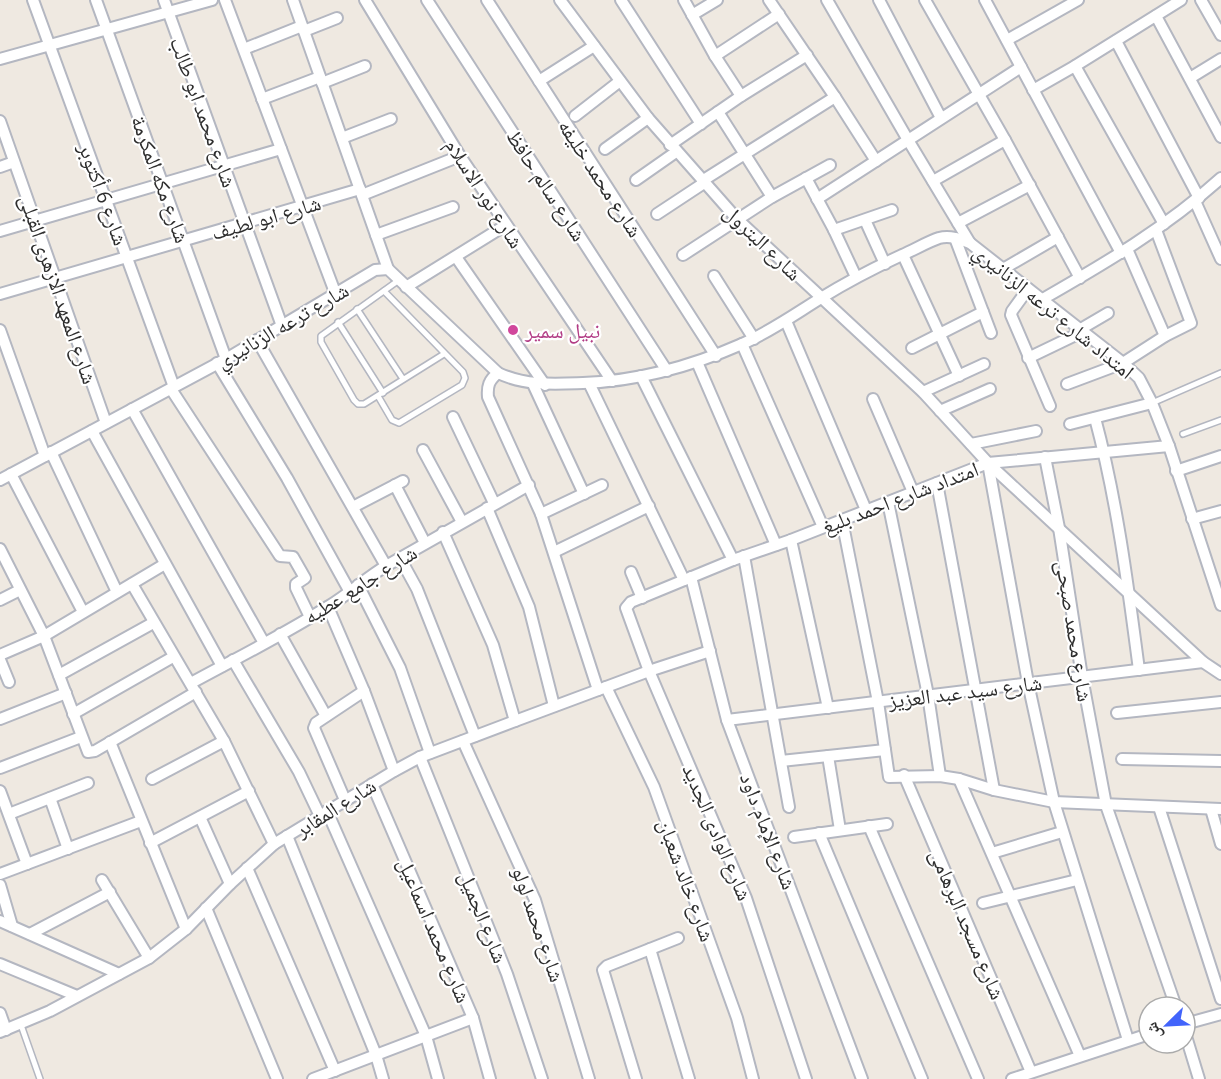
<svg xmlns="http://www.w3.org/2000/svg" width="1221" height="1079" font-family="Ubuntu,'Noto Naskh Arabic',sans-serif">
<rect width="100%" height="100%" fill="#efe9e1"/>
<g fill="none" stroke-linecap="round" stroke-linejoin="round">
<g stroke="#b4b7c1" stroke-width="8">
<g id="service">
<path d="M399 280 321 336V342L354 400 358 404H364L444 354"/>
<path d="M357 309 403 379"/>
<path d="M338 322 383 393"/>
<path d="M378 396 392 420 399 423 462 385 465 378 463 372 384 291"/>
<path d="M1152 403 1221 373"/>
<path d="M1183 434 1221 420"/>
<path d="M21 1025 40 1079"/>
</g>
</g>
<g stroke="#b4b7c1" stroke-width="14">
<g id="minor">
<path d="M33 0 174 387"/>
<path d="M96 0 226 359"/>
<path d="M164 0 282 326"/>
<path d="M225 0 336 295"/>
<path d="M293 0 388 269"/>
<path d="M365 0 460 156 612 381"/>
<path d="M427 0 667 371"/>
<path d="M487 0 716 356"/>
<path d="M560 0 648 118 737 219 923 392 988 463 1203 662 1221 674"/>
<path d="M621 0 701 124"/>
<path d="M684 0 715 56 741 96"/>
<path d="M769 0 835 97 876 161"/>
<path d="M827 0 908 140 970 243"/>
<path d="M879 0 941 118"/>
<path d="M925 0 1005 140 1080 278"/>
<path d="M985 0 1121 253"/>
<path d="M1201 0 1221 35"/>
<path d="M692 15 717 0"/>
<path d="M1156 16 1221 137"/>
<path d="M304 31 337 18"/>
<path d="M1007 40 1078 0"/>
<path d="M1116 41 1199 198"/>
<path d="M244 49 302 26"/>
<path d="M715 56 779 14"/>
<path d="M0 59 212 0"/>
<path d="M1075 66 1164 224"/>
<path d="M1190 78 1221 59"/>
<path d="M539 81 594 46"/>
<path d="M322 83 365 66"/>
<path d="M1033 90 1075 66 1181 0"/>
<path d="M262 99 320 77"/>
<path d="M718 112 772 197"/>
<path d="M575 116 620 81"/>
<path d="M0 121 106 423"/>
<path d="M342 138 391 119"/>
<path d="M670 145 741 96 807 55"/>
<path d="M605 149 648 118"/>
<path d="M0 167 14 162"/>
<path d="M806 178 834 230 856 277"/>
<path d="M636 180 676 152"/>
<path d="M702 181 835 97"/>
<path d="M933 181 1005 140"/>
<path d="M362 195 460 156"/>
<path d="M817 199 1021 67"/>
<path d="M1195 201 1221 259"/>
<path d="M657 214 704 183"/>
<path d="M865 220 885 264"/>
<path d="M958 223 1030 185"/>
<path d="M834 230 892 210"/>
<path d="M0 231 281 149"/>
<path d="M376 235 453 207"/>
<path d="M955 238 991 333"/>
<path d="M1127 249 1165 336"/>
<path d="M683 255 772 197 830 165"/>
<path d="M903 255 959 376"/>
<path d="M456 257 545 385"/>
<path d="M1003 269 1058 237"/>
<path d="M714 276 754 339"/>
<path d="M406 287 506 225"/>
<path d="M1028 289 1012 311 1011 315 1050 406"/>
<path d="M0 294 360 189"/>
<path d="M1041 300C1104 264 1167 227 1221 178"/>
<path d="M786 321 866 510"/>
<path d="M0 330 45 456"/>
<path d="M1079 330 1108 313"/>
<path d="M257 340 386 566"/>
<path d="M742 344 823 527"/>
<path d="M912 348 983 312"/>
<path d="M1028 358 1082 332"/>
<path d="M697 362 776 545"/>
<path d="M217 363 287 478 350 592"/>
<path d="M498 373C489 380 487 386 488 397L541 514 598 690"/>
<path d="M641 376 733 560"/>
<path d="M589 383 684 580"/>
<path d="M533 384 584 494"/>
<path d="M1067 384 1123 363 1165 336 1191 323 1156 230"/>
<path d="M171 389 278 553 280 556 293 557 305 578 296 584V588L310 617"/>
<path d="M923 392 984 364"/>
<path d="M873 399 913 492"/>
<path d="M132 409 264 643"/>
<path d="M940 411 990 389"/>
<path d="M453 417 494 503"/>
<path d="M1095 418C1117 500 1128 586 1139 670"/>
<path d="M1070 424 1152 403"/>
<path d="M92 431 222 666"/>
<path d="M971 444 1036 431"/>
<path d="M423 450 462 522"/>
<path d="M51 452 117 592"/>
<path d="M1045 457 1059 528 1082 677 1106 805 1176 1007"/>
<path d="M988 463 1028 683 1054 802 1128 1040"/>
<path d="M1176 471 1221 456"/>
<path d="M11 474 83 612"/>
<path d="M0 480 226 359 375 270 388 269 498 373C526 386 553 384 583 383 638 381 692 366 742 344 770 332 795 314 821 298 847 282 874 268 902 255 914 250 927 242 939 238 950 235 960 239 970 243L1123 363 1139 378 1152 403 1169 446 1221 605"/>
<path d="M937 483 994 790"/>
<path d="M395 485 425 543"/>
<path d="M888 502 928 695 940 776"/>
<path d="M353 507 403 481"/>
<path d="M487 508 529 607 554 706"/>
<path d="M541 514 602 485"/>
<path d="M1192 519 1221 511"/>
<path d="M842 520 878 702 889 777 940 776 959 779 994 790 1054 802 1221 809"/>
<path d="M443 532 493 645 515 721"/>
<path d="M791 540 828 708"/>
<path d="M0 549 44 636 88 752 95 751 196 692"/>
<path d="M554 552 649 506"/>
<path d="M744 556 789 807"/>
<path d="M400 558 417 589 475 736"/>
<path d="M631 572 642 598"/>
<path d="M691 577 727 720 862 1079"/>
<path d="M132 584 224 741 274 844"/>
<path d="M358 585 400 668 430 753"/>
<path d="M0 600 20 590"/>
<path d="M328 607 364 691 394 771"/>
<path d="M280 634 326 716"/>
<path d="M0 655 44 636 165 564"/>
<path d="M0 660 9 682"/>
<path d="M233 660 299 772 320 816"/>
<path d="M59 675 153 623"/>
<path d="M191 683C237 658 285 634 329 606 349 594 366 578 386 566L529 485"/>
<path d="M606 687 654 787 737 1018 753 1079"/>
<path d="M1117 713 1221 702"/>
<path d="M73 714 173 657"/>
<path d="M0 719 66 693"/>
<path d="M727 720 1203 662"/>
<path d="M463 741 535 900 589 1079"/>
<path d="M110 742 186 929"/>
<path d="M828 756 840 830"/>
<path d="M420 757 507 974 542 1079"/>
<path d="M1122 759 1221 761"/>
<path d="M781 761 885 750"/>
<path d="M0 768 81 737"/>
<path d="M904 775 1031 1072"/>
<path d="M152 779 224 741"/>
<path d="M959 779 1080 1056"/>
<path d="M372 784 473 1018 490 1079"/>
<path d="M0 791 27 864"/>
<path d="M50 798 68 849"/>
<path d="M345 800 314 728 316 723 364 691"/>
<path d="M1159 807 1221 999"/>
<path d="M1211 809 1221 844"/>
<path d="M327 811 426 1036 438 1079"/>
<path d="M9 814 88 783"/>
<path d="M200 817 230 884"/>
<path d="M869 826 978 1079"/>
<path d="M819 833 922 1079"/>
<path d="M287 836 376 1055 383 1079"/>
<path d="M794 837 887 824"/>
<path d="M150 843 249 791"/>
<path d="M992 853 1062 832"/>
<path d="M247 868 335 1071"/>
<path d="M0 874 141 821"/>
<path d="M102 880 149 958"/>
<path d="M0 885 12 926"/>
<path d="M983 903 1077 880"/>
<path d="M206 908 277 1079"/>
<path d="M0 921 119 974"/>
<path d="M30 934 110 892"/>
<path d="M650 949 689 1079"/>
<path d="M0 964 77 996"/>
<path d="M0 1013 6 1030"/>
<path d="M1185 1024 1221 1014"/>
<path d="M0 1032 50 1011 149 958 186 929 230 884 274 844 394 771 420 757 515 721 649 671 710 651"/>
<path d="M1185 1033 1199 1079"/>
<path d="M313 1079 473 1018"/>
<path d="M636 1079 603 970 607 966 678 938"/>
<path d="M806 1079 746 898 649 671 626 608 631 602 733 560 791 540 988 463 1169 446"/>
<path d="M1012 1079 1149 1034"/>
</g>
</g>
<use href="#service" stroke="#fff" stroke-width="5"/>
<use href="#minor" stroke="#fff" stroke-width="10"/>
</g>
<circle fill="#d1479c" stroke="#fff" stroke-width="2" cx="513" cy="330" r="6"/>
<g text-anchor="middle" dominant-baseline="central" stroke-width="4.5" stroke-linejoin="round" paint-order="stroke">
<g font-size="21" fill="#2e2e2e" stroke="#fff">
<text transform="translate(204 112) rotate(70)">شارع محمد ابو طالب</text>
<text transform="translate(601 178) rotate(57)">شارع محمد خليفه</text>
<text transform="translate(161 179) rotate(70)">شارع مكه المكرمة</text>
<text transform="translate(547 185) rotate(57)">شارع سالم حافظ</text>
<text transform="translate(485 193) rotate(57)">شارع نور الاسلام</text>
<text transform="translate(104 194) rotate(70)">شارع 6 أكتوبر</text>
<text transform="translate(266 217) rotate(-16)">شارع ابو لطيف</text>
<text transform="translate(763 242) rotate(44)">شارع البترول</text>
<text transform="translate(59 289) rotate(71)">شارع المعهد الازهرى القبلى</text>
<text transform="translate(1054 311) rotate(39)">امتداد شارع ترعه الزنانيري</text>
<text transform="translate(282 325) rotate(-30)">شارع ترعه الزنانيري</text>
<text transform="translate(900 497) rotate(-21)">امتداد شارع احمد بليغ</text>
<text transform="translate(360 584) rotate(-32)">شارع جامع عطيه</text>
<text transform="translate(1075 631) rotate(81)">شارع محمد صبحى</text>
<text transform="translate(965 691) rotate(-7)">شارع سيد عبد العزيز</text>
<text transform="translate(335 807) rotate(-32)">شارع المقابر</text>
<text transform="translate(769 831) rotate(69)">شارع الإمام داود</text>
<text transform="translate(718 832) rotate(67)">شارع الوادى الجديد</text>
<text transform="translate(687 880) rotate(70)">شارع خالد شعبان</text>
<text transform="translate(484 917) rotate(68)">شارع الجميل</text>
<text transform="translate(539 924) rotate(71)">شارع محمد لولو</text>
<text transform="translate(968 924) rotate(67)">شارع مسجد البرهامى</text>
<text transform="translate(435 930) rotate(67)">شارع محمد اسماعيل</text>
</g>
<g font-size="21" fill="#b23c85" stroke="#fff" text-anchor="start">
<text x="525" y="330">نبيل سمير</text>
</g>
</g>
<g transform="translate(1167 1025) rotate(246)"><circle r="28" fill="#ffffff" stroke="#ababab" stroke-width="1.5"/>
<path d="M0-4.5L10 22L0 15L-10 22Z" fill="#4264fb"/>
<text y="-9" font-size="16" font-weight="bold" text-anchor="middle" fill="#2e2e2e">ش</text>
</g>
</svg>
